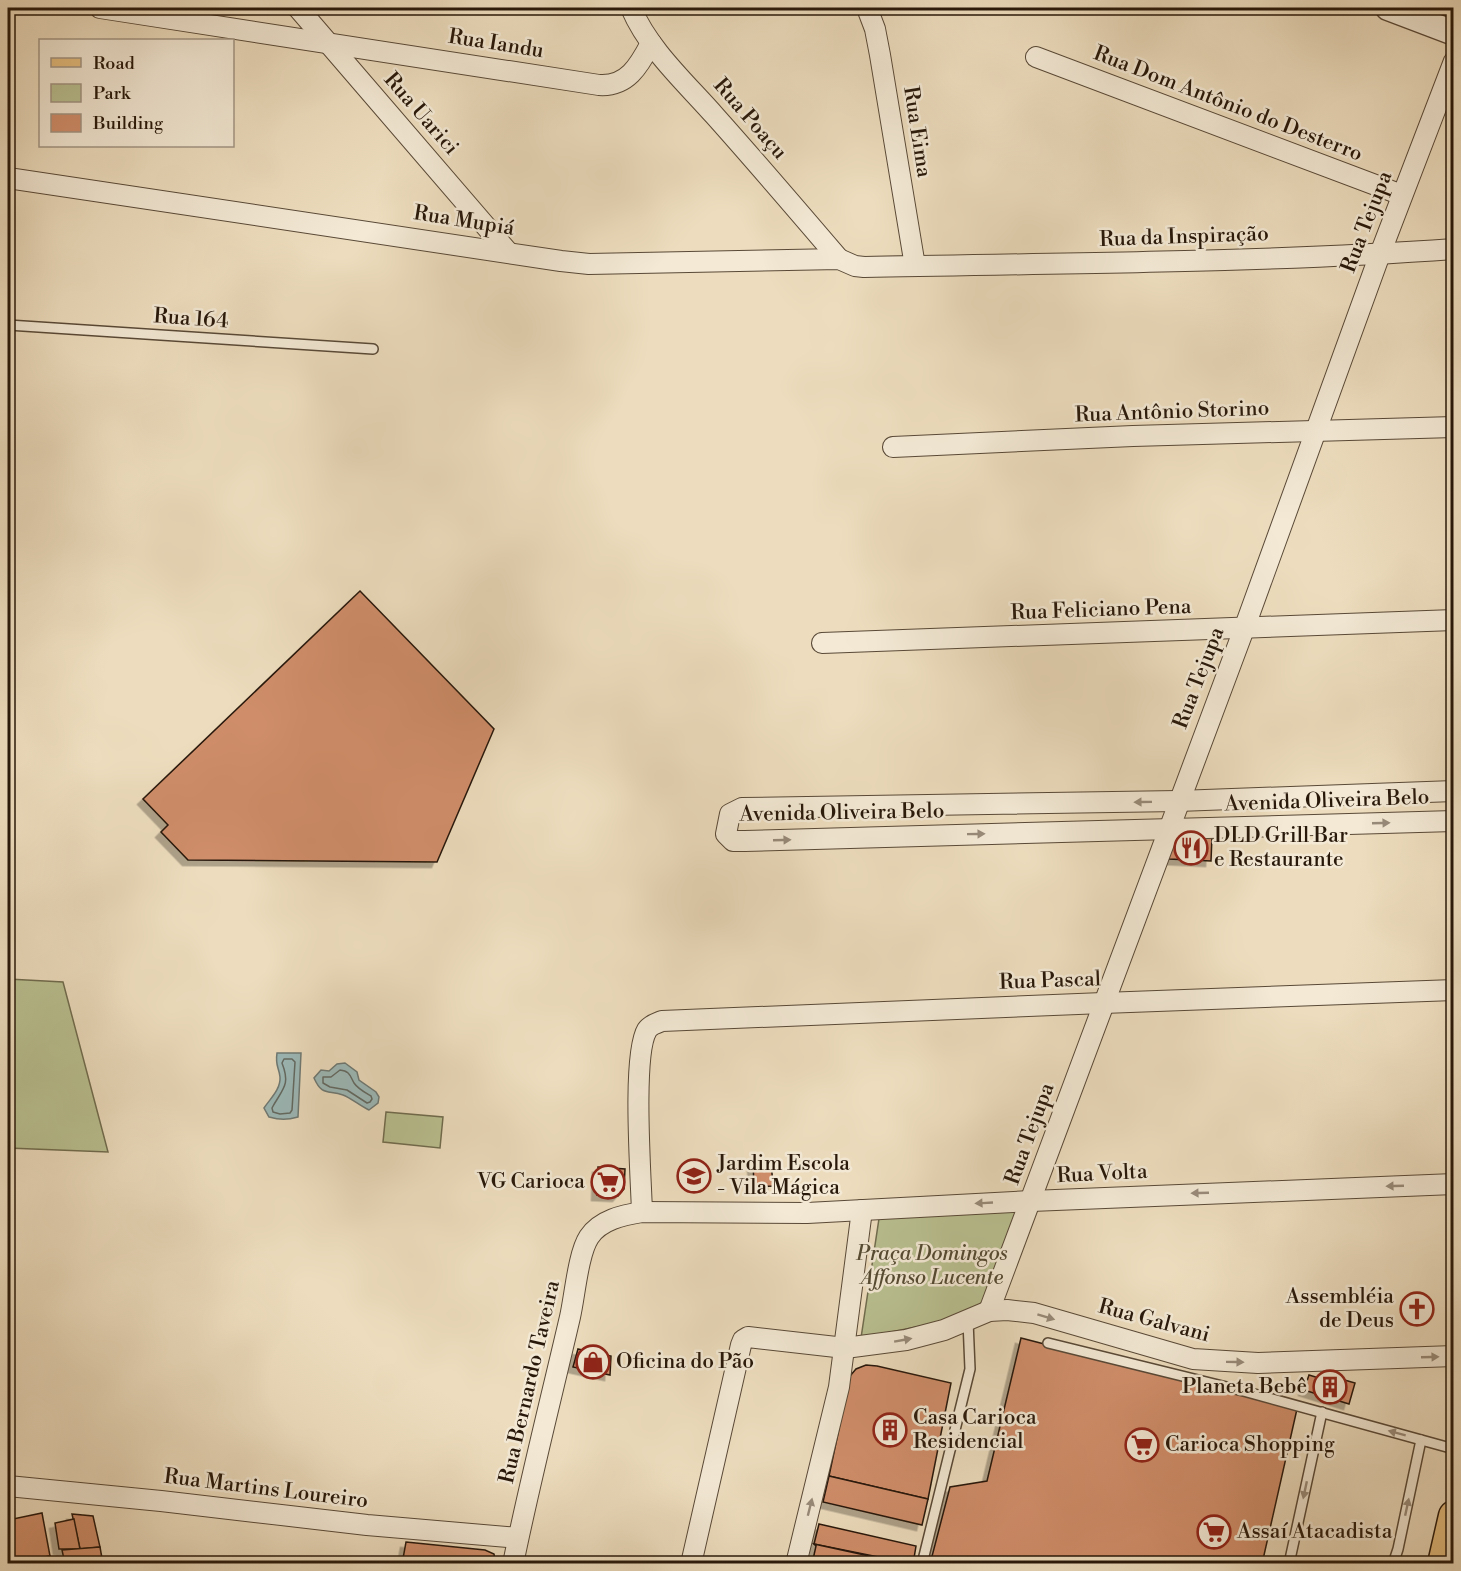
<svg xmlns="http://www.w3.org/2000/svg" width="1461" height="1571" font-family="'Libre Bodoni',serif">
<defs>
<filter id="shadow"><feDropShadow dx="-5.5" dy="5.5" stdDeviation="0" flood-color="#0004"/></filter>
</defs>
<rect width="100%" height="100%" fill="#edddbe"/>
<filter id="stains"><feTurbulence type="fractalNoise" baseFrequency=".00333" numOctaves="4"/><feColorMatrix values="0 0 0 0 .2 0 0 0 0 .09 0 0 0 0 .02 0 0 0 .5 -.17"/></filter>
<radialGradient id="worn" r=".72"><stop offset=".6" stop-color="#630" stop-opacity="0"/><stop offset="1" stop-color="#630" stop-opacity=".3"/></radialGradient>
<g fill="#b9c091" stroke="#706c4e" stroke-width="1.5">
<path d="M8 979 63 982 108 1152 8 1148Z"/>
<path d="M386 1112 443 1117 440 1148 383 1142Z"/>
<path d="M1015 1206 1021 1218 985 1307 971 1316 861 1338 880 1212Z"/>
</g>
<g fill="#9cbaba" stroke="#6e7974" stroke-width="1.5">
<path d="M277 1053H301L298 1117C287 1120 280 1120 269 1117L264 1108C270 1099 281 1089 280 1077 279 1067 275 1066 277 1053Z"/>
<path d="M345 1063 357 1072 359 1080 376 1092 379 1097 378 1103 369 1110C360 1106 351 1098 343 1095 327 1090 322 1096 314 1078L321 1070 329 1071 337 1064Z"/>
</g>
<g fill="none" stroke-linecap="round" stroke-linejoin="round">
<g stroke="#626962" stroke-width="1.5">
<path d="M284 1059H292L295 1062 292 1110 290 1113 280 1114 273 1112 272 1108C282 1089 291 1086 282 1063Z"/>
<path d="M340 1070C350 1071 350 1076 354 1083 358 1089 366 1093 371 1096L372 1099 370 1102 367 1103 347 1090 330 1087 323 1083V1077H331Z"/>
</g>
</g>
<g fill="#d08e6b" stroke="#28180a" stroke-width="1.5" filter="url(#shadow)">
<path d="M360 591 494 729 437 862 188 860 161 832 168 825 143 799Z"/>
<path d="M1172 835 1212 836 1211 861 1169 859Z"/>
<path d="M771 1161 773 1186 754 1187 753 1162Z"/>
<path d="M598 1167 625 1169 624 1189 618 1196 597 1195Z"/>
<path d="M1021 1338 1297 1409 1262 1564H930L950 1487 987 1481Z"/>
<path d="M578 1349 611 1356 610 1375 573 1367Z"/>
<path d="M866 1365 877 1366 951 1383 928 1499 829 1476 850 1376 856 1369Z"/>
<path d="M1309 1375 1332 1382 1334 1377 1355 1383 1349 1404 1304 1390Z"/>
<path d="M829 1476 928 1499 922 1525 823 1502Z"/>
<path d="M42 1513 50 1556 9 1564 8 1520Z"/>
<path d="M72 1514 93 1516 100 1547 80 1549Z"/>
<path d="M74 1519 80 1549H59L55 1523Z"/>
<path d="M819 1524 916 1546 913 1564 814 1544Z"/>
<path d="M406 1542 485 1550 494 1554 496 1564H402Z"/>
<path d="M814 1544 906 1564H812L816 1546Z"/>
<path d="M100 1547 103 1564H65L62 1550Z"/>
<path d="M50 1556 51 1564H12Z"/>
</g>
<g fill="none" stroke-linecap="round" stroke-linejoin="round">
<g stroke="#594937" stroke-width="12">
<g id="service">
<path d="M8 325 373 349"/>
<path d="M1048 1343 1247 1392 1454 1449"/>
<path d="M923 1560 970 1369 968 1321"/>
<path d="M1289 1564 1322 1412"/>
<path d="M1393 1564 1398 1549 1421 1440"/>
</g>
</g>
<g stroke="#594937" stroke-width="22">
<g id="minor">
<path d="M100 8 599 85C627 87 639 66 651 43"/>
<path d="M298 8 508 252"/>
<path d="M631 8C649 50 685 82 715 116 757 163 798 211 839 259"/>
<path d="M867 8 875 29 880 55 915 266"/>
<path d="M1036 57 1402 195"/>
<path d="M8 178 561 261 589 264 839 259 855 266 864 267C1061 263 1257 263 1454 249"/>
<path d="M893 447 1133 436 1454 427"/>
<path d="M822 643 1454 620"/>
<path d="M1454 791 1178 801 742 808 730 814 726 834 733 841H745L1454 821"/>
<path d="M642 1212C641 1178 632 1055 647 1030 650 1025 657 1023 662 1021L1103 1003 1454 990"/>
<path d="M989 1311 1244 629 1380 254 1454 61"/>
<path d="M8 1486 161 1501 367 1525 518 1538"/>
<path d="M513 1564C530 1481 551 1399 570 1317 575 1295 578 1254 589 1237 600 1220 623 1215 642 1212L807 1213 1031 1201 1454 1184"/>
<path d="M691 1564 741 1345 743 1340 748 1337 845 1348 906 1340 944 1330 989 1311 1007 1310 1034 1313 1193 1359 1258 1363 1454 1356"/>
<path d="M796 1564 839 1387 862 1210"/>
</g>
</g>
<g stroke="#594937" stroke-width="27">
<path id="tertiary" d="M1388 8 1454 33"/>
</g>
<g stroke="#28180a" stroke-width="33">
<path id="primary" d="M1443 1564 1454 1516"/>
</g>
<use href="#service" stroke="#f3e9d5" stroke-width="9"/>
<use href="#minor" stroke="#f3e9d5" stroke-width="20"/>
<use href="#tertiary" stroke="#f3e9d5" stroke-width="24"/>
<use href="#primary" stroke="#e6be7f" stroke-width="30"/>
</g>
<defs><path id="oneway-solid" d="M-6-.8H1V-3.2L6.5 0L1 3.2V.8H-6Z" transform="scale(1.5)"/></defs>
<g fill="#988b7a">
<use href="#oneway-solid" transform="translate(1143 802) rotate(179)"/>
<use href="#oneway-solid" transform="translate(1381 823) rotate(-2)"/>
<use href="#oneway-solid" transform="translate(976 834) rotate(-1)"/>
<use href="#oneway-solid" transform="translate(782 840) rotate(-2)"/>
<use href="#oneway-solid" transform="translate(1395 1186) rotate(178)"/>
<use href="#oneway-solid" transform="translate(1200 1193) rotate(178)"/>
<use href="#oneway-solid" transform="translate(984 1203) rotate(177)"/>
<use href="#oneway-solid" transform="translate(1046 1317) rotate(17)"/>
<use href="#oneway-solid" transform="translate(903 1340) rotate(-10)"/>
<use href="#oneway-solid" transform="translate(1430 1357) rotate(-2)"/>
<use href="#oneway-solid" transform="translate(1235 1362) rotate(1)"/>
<use href="#oneway-solid" transform="translate(1397 1433) rotate(-165)"/>
<use href="#oneway-solid" transform="translate(1305 1490) rotate(102)"/>
<use href="#oneway-solid" transform="translate(810 1507) rotate(-76)"/>
<use href="#oneway-solid" transform="translate(1407 1507) rotate(-78)"/>
</g>
<defs>
<g id="restaurant-ring" transform="scale(1.725)"><circle r="9.5" fill="#f3e9d5" stroke="#8f2418" stroke-width="1.5"/><path d="M-5-6h1v4h1v-4h1v4h1v-4h1v5L-1.5 .5V6h-2V.5L-5-1ZM5-6V6H3V1.5H1.5Q1.5-4 5-6Z" fill="#8f2418"/></g>
<g id="school-ring" transform="scale(1.725)"><circle r="9.5" fill="#f3e9d5" stroke="#8f2418" stroke-width="1.5"/><path d="M0-5L7-2L0 1L-7-2ZM-4 1L0 2.5L4 1V4Q0 6-4 4Z" fill="#8f2418"/></g>
<g id="supermarket-ring" transform="scale(1.725)"><circle r="9.5" fill="#f3e9d5" stroke="#8f2418" stroke-width="1.5"/><path d="M-6-5.5h2.5l.6 2H6L4.5 2H-2.5L-4.4-4H-6ZM-1.5 3.2a1.3 1.3 0 1 0 .1 0ZM3 3.2a1.3 1.3 0 1 0 .1 0Z" fill="#8f2418"/></g>
<g id="church-ring" transform="scale(1.725)"><circle r="9.5" fill="#f3e9d5" stroke="#8f2418" stroke-width="1.5"/><path d="M-1.2-6h2.4v3.5h3.3v2.4h-3.3V6h-2.4V-.1h-3.3v-2.4h3.3Z" fill="#8f2418"/></g>
<g id="shop-ring" transform="scale(1.725)"><circle r="9.5" fill="#f3e9d5" stroke="#8f2418" stroke-width="1.5"/><path d="M-5-2.5h2.3a2.7 3.5 0 0 1 5.4 0H5L5.5 6h-11ZM-1.5-2.5h3a1.5 2.3 0 0 0-3 0Z" fill="#8f2418"/></g>
<g id="building-ring" transform="scale(1.725)"><circle r="9.5" fill="#f3e9d5" stroke="#8f2418" stroke-width="1.5"/><path d="M-4-6H4V6H1V3H-1V6H-4ZM-2.5-4.3h1.7v1.8h-1.7ZM.8-4.3h1.7v1.8H.8ZM-2.5-1h1.7V.8h-1.7ZM.8-1h1.7V.8H.8Z" fill="#8f2418"/></g>
</defs>
<g fill-rule="evenodd">
<use href="#restaurant-ring" x="1191" y="848"/>
<use href="#school-ring" x="694" y="1176"/>
<use href="#supermarket-ring" x="608" y="1182"/>
<use href="#church-ring" x="1417" y="1309"/>
<use href="#shop-ring" x="593" y="1362"/>
<use href="#building-ring" x="1330" y="1387"/>
<use href="#building-ring" x="890" y="1430"/>
<use href="#supermarket-ring" x="1142" y="1445"/>
<use href="#supermarket-ring" x="1214" y="1532"/>
</g>
<g text-anchor="middle" dominant-baseline="central" stroke-width="5" stroke-linejoin="round" paint-order="stroke">
<g font-size="21" fill="#28180a" stroke="#f3e9d5">
<text transform="translate(496 44) rotate(9)">Rua Iandu</text>
<text transform="translate(1228 104) rotate(21)">Rua Dom Antônio do Desterro</text>
<text transform="translate(421 114) rotate(49)">Rua Uarici</text>
<text transform="translate(750 119) rotate(49)">Rua Poaçu</text>
<text transform="translate(917 132) rotate(81)">Rua Eima</text>
<text transform="translate(464 221) rotate(9)">Rua Mupiá</text>
<text transform="translate(1367 222) rotate(-69)">Rua Tejupa</text>
<text transform="translate(1184 237) rotate(-2)">Rua da Inspiração</text>
<text transform="translate(191 319) rotate(4)">Rua 164</text>
<text transform="translate(1172 412) rotate(-2)">Rua Antônio Storino</text>
<text transform="translate(1101 610) rotate(-2)">Rua Feliciano Pena</text>
<text transform="translate(1199 678) rotate(-69)">Rua Tejupa</text>
<text transform="translate(1327 801) rotate(-2)">Avenida Oliveira Belo</text>
<text transform="translate(842 813) rotate(-1)">Avenida Oliveira Belo</text>
<text transform="translate(1050 981) rotate(-2)">Rua Pascal</text>
<text transform="translate(1030 1134) rotate(-70)">Rua Tejupa</text>
<text transform="translate(1102 1174) rotate(-3)">Rua Volta</text>
<text transform="translate(1154 1321) rotate(15)">Rua Galvani</text>
<text transform="translate(530 1382) rotate(-77)">Rua Bernardo Taveira</text>
<text transform="translate(266 1489) rotate(7)">Rua Martins Loureiro</text>
</g>
<g font-size="21" fill="#28180a" stroke="#f3e9d5" text-anchor="start">
<text x="1214" y="836">DLD Grill Bar<tspan x="1214" dy="24">e Restaurante</tspan></text>
<text x="717" y="1164">Jardim Escola<tspan x="717" dy="24">- Vila Mágica</tspan></text>
<text x="585" y="1182" text-anchor="end">VG Carioca</text>
<text x="1394" y="1297" text-anchor="end">Assembléia<tspan x="1394" dy="24">de Deus</tspan></text>
<text x="616" y="1362">Oficina do Pão</text>
<text x="1307" y="1387" text-anchor="end">Planeta Bebê</text>
<text x="913" y="1418">Casa Carioca<tspan x="913" dy="24">Residencial</tspan></text>
<text x="1165" y="1445">Carioca Shopping</text>
<text x="1237" y="1532">Assaí Atacadista</text>
</g>
<g font-size="21" font-style="italic" fill="#544a32" stroke="#f3e9d5">
<text x="932" y="1254">Praça Domingos<tspan x="932" dy="24">Affonso Lucente</tspan></text>
</g>
</g>
<rect width="1461" height="1571" fill="none" stroke="#edddbe" stroke-width="30"/>
<rect x="9" y="9" width="1443" height="1553" fill="none" stroke="#28180a" stroke-width="3"/>
<rect x="15" y="15" width="1431" height="1541" fill="none" stroke="#28180a" stroke-width="1.5"/>
<rect x="39" y="39" width="195" height="108" fill="#f3e9d5" stroke="#a29584" stroke-width="1.5"/>
<rect x="51" y="58" width="30" height="9" fill="#e6be7f" stroke="#a29584" stroke-width="1.5"/>
<text x="93" y="69" font-size="18" fill="#28180a">Road</text>
<rect x="51" y="84" width="30" height="18" fill="#b9c091" stroke="#a29584" stroke-width="1.5"/>
<text x="93" y="99" font-size="18" fill="#28180a">Park</text>
<rect x="51" y="114" width="30" height="18" fill="#d08e6b" stroke="#a29584" stroke-width="1.5"/>
<text x="93" y="129" font-size="18" fill="#28180a">Building</text>
<rect width="100%" height="100%" filter="url(#stains)"/>
<rect width="100%" height="100%" fill="url(#worn)"/>
</svg>
